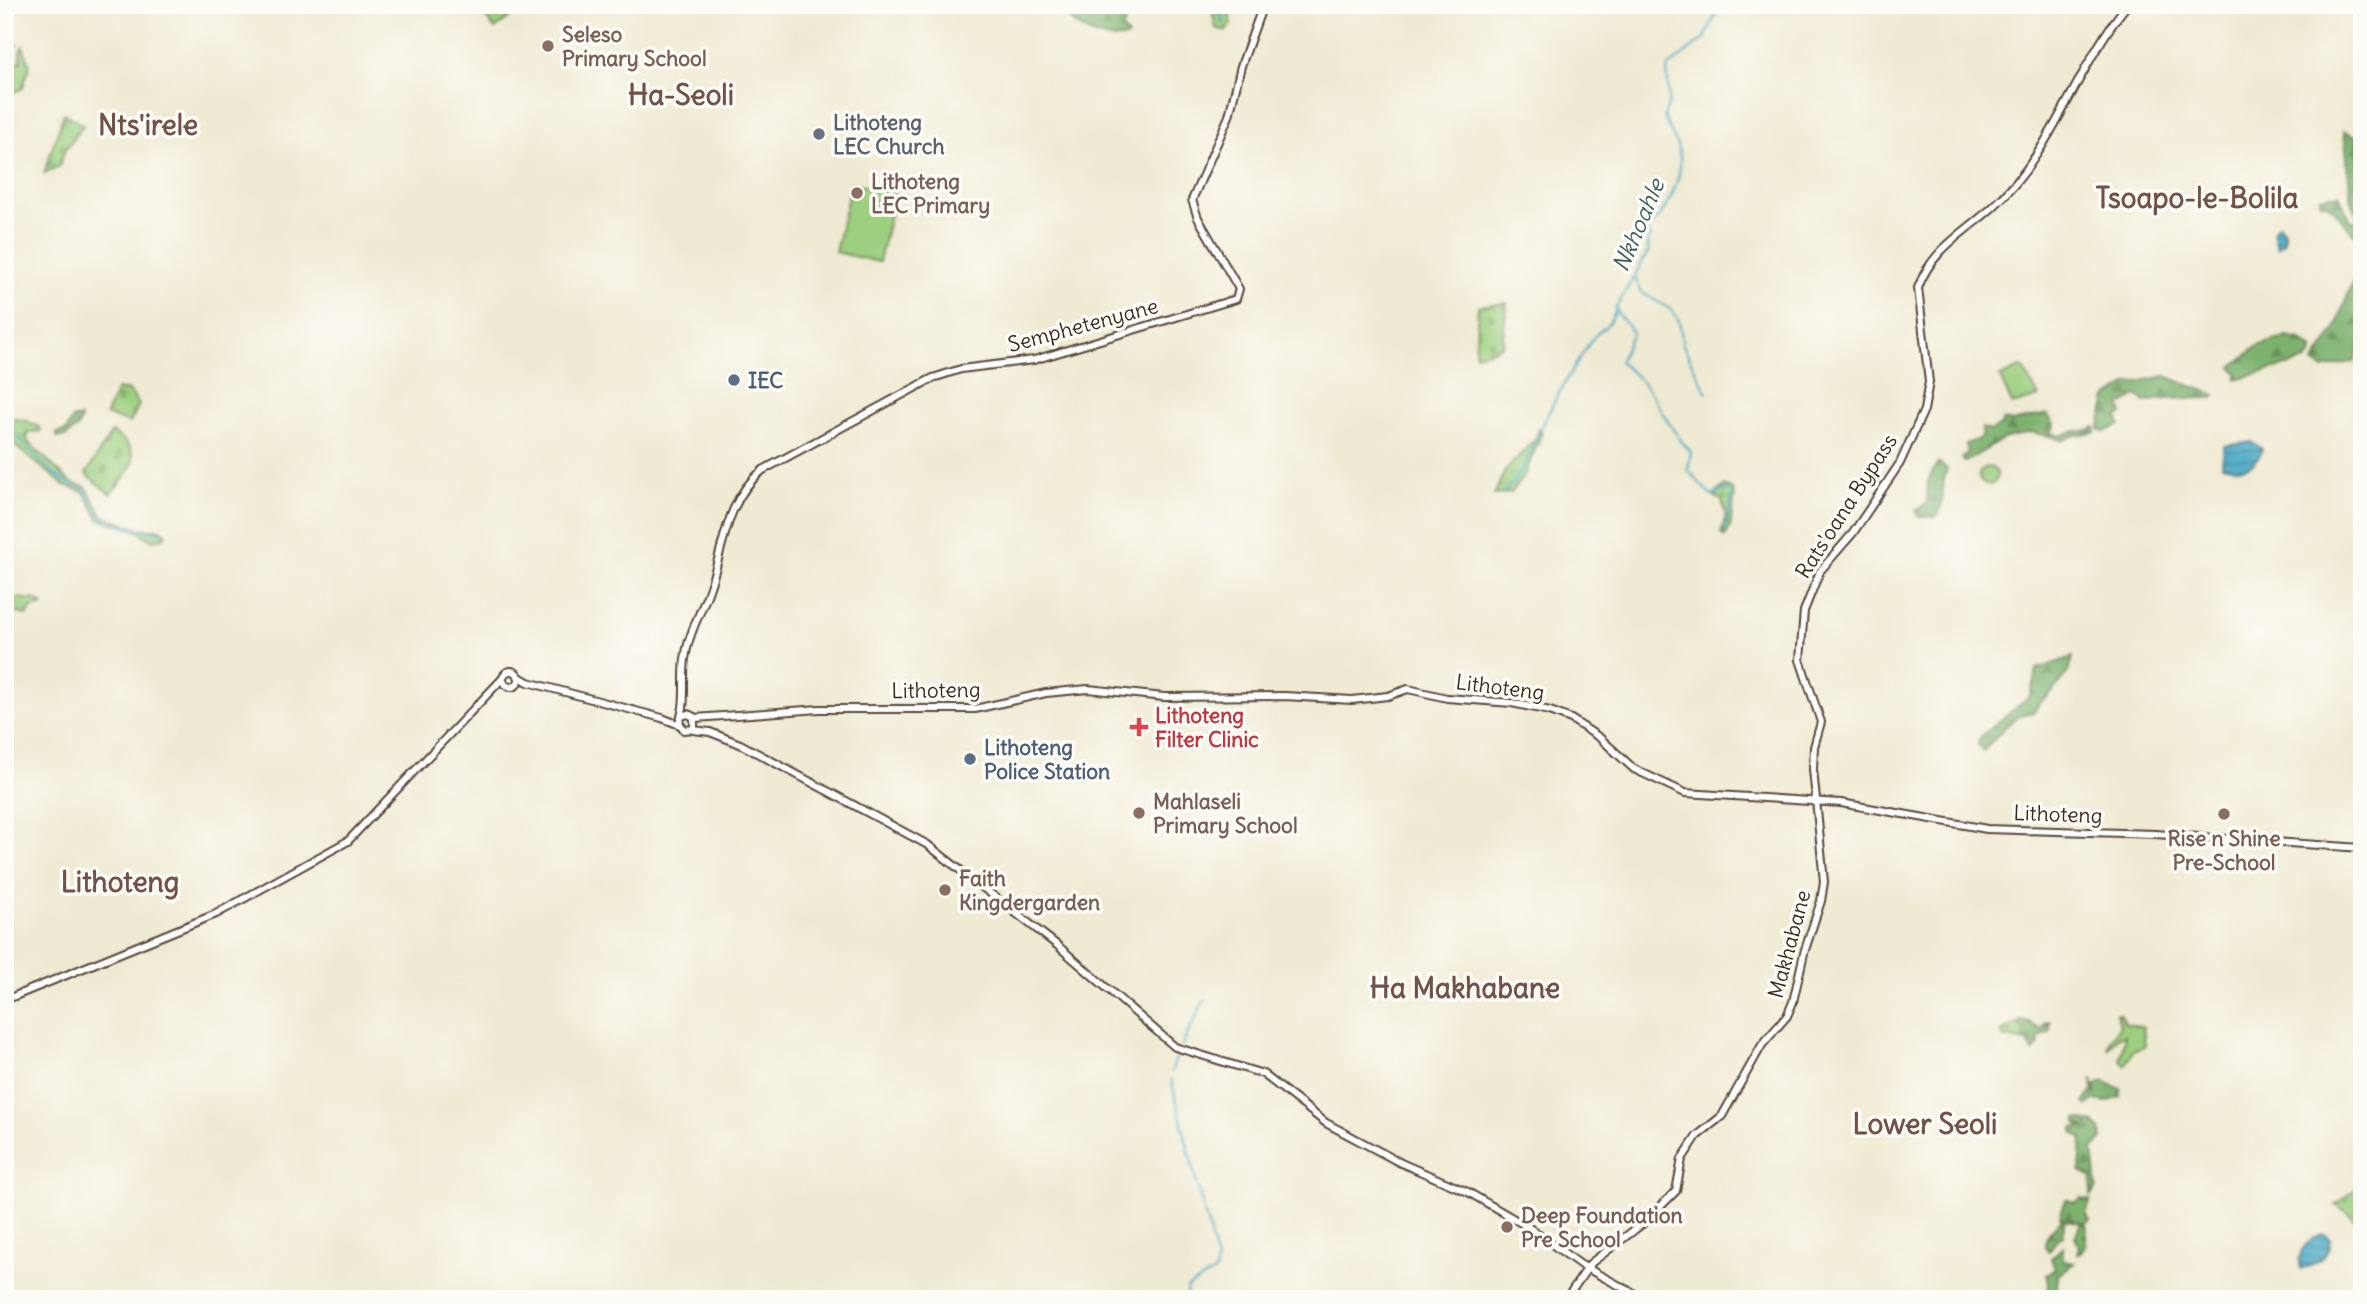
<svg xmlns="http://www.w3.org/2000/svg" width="2367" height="1304" font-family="Delius,sans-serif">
<defs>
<pattern id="forest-firs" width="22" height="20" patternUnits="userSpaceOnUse" patternTransform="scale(1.75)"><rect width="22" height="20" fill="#7db26e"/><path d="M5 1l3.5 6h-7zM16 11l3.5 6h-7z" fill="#68915a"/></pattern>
<pattern id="wetland-marsh" width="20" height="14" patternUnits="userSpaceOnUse" patternTransform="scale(1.75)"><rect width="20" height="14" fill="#9ccf80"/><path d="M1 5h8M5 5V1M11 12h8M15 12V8" fill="none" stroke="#87b26e"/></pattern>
<pattern id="cemetery-stones" width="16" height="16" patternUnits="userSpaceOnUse" patternTransform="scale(1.75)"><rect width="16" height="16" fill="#9ccf80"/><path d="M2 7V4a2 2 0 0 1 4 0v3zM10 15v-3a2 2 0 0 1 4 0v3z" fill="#87b26e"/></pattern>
<pattern id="water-rules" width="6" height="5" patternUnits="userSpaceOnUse" patternTransform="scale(1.75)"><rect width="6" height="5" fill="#45a7c5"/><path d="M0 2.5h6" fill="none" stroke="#3b889f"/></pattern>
</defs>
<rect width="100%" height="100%" fill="#fdfcf7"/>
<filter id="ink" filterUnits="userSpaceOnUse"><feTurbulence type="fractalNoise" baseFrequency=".0143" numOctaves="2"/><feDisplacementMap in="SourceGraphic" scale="14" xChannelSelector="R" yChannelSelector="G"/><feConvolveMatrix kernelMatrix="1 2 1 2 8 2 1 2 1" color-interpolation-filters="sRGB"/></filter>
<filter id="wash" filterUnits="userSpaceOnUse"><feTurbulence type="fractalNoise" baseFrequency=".00686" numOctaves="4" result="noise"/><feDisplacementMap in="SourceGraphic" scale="28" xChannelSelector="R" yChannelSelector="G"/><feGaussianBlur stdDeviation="1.57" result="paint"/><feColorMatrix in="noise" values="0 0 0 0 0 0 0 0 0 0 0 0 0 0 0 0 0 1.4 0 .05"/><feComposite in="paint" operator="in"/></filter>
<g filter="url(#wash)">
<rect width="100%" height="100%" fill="#efead2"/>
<g fill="#9ccf80" stroke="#6c7c4f" stroke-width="2">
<path d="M5 5 12 36 17 45 13 49 5 44Z"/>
<path d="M477 5H525L495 29Z"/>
<path d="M1211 5H1226L1232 24 1226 31 1216 28Z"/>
<path d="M23 46C35 78 28 61 23 88L5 96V66L21 62 20 52Z"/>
<path d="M851 183 895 193 879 262 835 252Z"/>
<path d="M2022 367 2039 397 2012 405 2000 377Z"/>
<circle cx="1988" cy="476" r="9"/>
<path d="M5 597 37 600 43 605 31 608 28 615 9 612 5 616Z"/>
<path d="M2117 1013 2121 1014 2125 1024 2143 1027 2145 1046 2133 1051 2125 1065 2120 1060 2125 1035 2117 1037 2108 1050 2110 1039 2120 1026Z"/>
</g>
<g fill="url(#forest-firs)" stroke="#5c6e46" stroke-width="2">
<path d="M1097 5H1125L1119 13 1127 19 1122 29 1128 36C1107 45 1080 31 1065 15L1064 12 1071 9 1090 20Z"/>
<path d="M2344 131 2358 137 2362 230 2358 237C2344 227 2335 202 2320 202V197L2339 194 2349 219 2355 222 2358 218 2351 198Z"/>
<path d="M2359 276 2362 278V334L2355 361 2323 369 2314 362 2335 330 2354 278Z"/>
<path d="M2287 337 2301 340 2312 349 2311 356 2306 361 2236 379 2238 373 2232 367 2258 346Z"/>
<path d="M2166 376C2181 384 2201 388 2215 395L2213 398C2202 398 2153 398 2146 402L2137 396 2120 405 2123 414 2117 418 2120 425 2105 432 2099 429 2107 398 2128 384Z"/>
<path d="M2047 414 2055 425 2049 436 2030 432 2003 439 1965 462 1962 459 1968 452 1966 444 1981 438 1982 428 1990 431 2001 426 2003 420 2012 422Z"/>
<path d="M73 418H81L78 427 65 437H57V433L66 431Z"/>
<path d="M2095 427 2096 432 2072 436 2062 441 2051 436 2052 433 2061 436C2075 428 2083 434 2095 427Z"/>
<path d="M1938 462 1947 469C1939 485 1948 504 1935 517L1919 516 1916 511 1927 503 1928 481Z"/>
<path d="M2073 657C2067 685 2048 690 2033 712 2010 715 1998 736 1983 751L1978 745 1980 737 2030 696 2037 669Z"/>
<path d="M2022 1020 2042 1030 2045 1023 2050 1021V1032L2038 1038 2039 1044 2033 1052 2017 1023Z"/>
<path d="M2092 1078 2096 1096V1085L2103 1081 2121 1089 2120 1097 2107 1102 2094 1100 2087 1106 2084 1103 2093 1091Z"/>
<path d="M2077 1119 2093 1122 2101 1130 2102 1139 2093 1150 2097 1188 2091 1196 2092 1177 2080 1171 2082 1138 2073 1132 2074 1128 2085 1127 2077 1124Z"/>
<path d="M2081 1198 2091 1200 2086 1213 2090 1220 2087 1223 2064 1220 2063 1236 2057 1239 2049 1251 2045 1245 2047 1235 2062 1219 2060 1216 2066 1199 2075 1203Z"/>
<path d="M2081 1222 2087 1226C2085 1237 2089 1248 2077 1254L2079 1246 2075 1237Z"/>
<path d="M2063 1247V1261L2074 1263 2058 1275 2056 1299H2046L2049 1286 2046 1275 2055 1269 2051 1258Z"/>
</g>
<g fill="url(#wetland-marsh)" stroke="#6c7c4f" stroke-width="2">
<path d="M5 417 27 421 40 428 41 431 28 433 27 441 71 483 86 487 103 516 140 529H161L166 533 164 538 152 540 135 530 99 519 84 492 64 485 13 444 5 434Z"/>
<path d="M1539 429 1542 433 1525 474 1511 493 1494 495 1505 471 1536 438Z"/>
<path d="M1724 486 1733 490 1735 495 1730 527 1725 537 1721 534 1726 515 1722 500 1713 496Z"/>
</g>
<g fill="url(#cemetery-stones)" stroke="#6c7c4f" stroke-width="2">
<path d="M64 113 83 125 65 150 59 166 44 173Z"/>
<path d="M1507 303 1502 345 1493 350 1475 354 1478 306Z"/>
<path d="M117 389 129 391 139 405 130 423 106 415Z"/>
<path d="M112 432C147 454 133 468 110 494L86 474Z"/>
<path d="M2017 1023 2024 1030 2025 1042 2003 1037 2001 1032Z"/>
<path d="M2362 1184V1224L2336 1204Z"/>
</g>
<g fill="url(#water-rules)" stroke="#406872" stroke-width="2">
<path d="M2278 224 2284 231V242L2277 248 2273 231Z"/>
<path d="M2252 442 2262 449C2256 470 2241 470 2222 465L2224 446Z"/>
<path d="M2321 1234H2326L2330 1240C2330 1254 2314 1267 2301 1269 2295 1251 2307 1242 2321 1234Z"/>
</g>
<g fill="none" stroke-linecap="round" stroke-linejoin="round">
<g stroke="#45a7c5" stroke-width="2">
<path d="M1216 5 1224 24"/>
<path d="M1720 5 1705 38 1667 68 1669 103 1664 116C1667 128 1676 139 1679 152 1685 175 1666 213 1649 228L1648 252 1616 308 1618 314 1633 332 1619 362C1629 370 1639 377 1647 388 1664 412 1670 430 1691 452L1688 470 1711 496 1726 489 1733 494 1724 534"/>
<path d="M1635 278 1641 292 1670 309 1679 320 1683 345 1707 393"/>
<path d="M5 423C24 442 56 485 83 488 89 496 92 505 98 513 106 526 147 530 161 532"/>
<path d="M1503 493C1526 471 1533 445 1546 418 1558 392 1575 366 1590 342 1600 326 1609 331 1616 309"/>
<path d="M1182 1045 1205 999"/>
<path d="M1171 1072 1178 1054"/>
<path d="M1171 1079 1197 1184"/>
<path d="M1185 1299 1188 1287 1215 1272 1217 1261 1198 1188"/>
<path d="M1763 1299 1768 1295"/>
</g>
</g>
</g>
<g filter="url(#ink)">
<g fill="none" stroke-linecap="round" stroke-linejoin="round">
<g stroke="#564739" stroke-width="10">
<g id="secondary">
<circle cx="511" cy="679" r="8"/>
<path d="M518 676 528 682 662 718 680 725"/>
<path d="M682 716 688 714 694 717V729L684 730 679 722C688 702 681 675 686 653 690 629 703 609 710 587 724 546 726 499 763 470L933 378 961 369 1034 360 1236 299 1239 289 1198 218 1192 200 1229 116 1241 66 1263 5"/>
<path d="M695 718 820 709H975L1046 693 1088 689 1164 697 1285 696 1352 700 1388 696 1408 689 1447 698 1512 703 1550 711 1571 719 1600 738 1634 769 1685 793 1841 803 1987 829 2155 834 2362 848"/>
<path d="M693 730 710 732 740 744 928 845 1057 945 1175 1047 1263 1074 1326 1123 1401 1163 1468 1192 1528 1227 1581 1265 1644 1299"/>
<path d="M5 1000 216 914 348 841 502 679"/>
<path d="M1566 1299 1591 1263 1646 1221 1676 1191 1682 1159 1697 1136 1722 1116 1762 1045 1787 1016 1793 1002 1804 953 1821 901 1824 882 1813 769 1814 747 1821 722 1800 660 1804 611 1820 571 1853 533 1900 463 1924 410 1929 382 1918 288C1932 249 1964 233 1993 207 2053 153 2076 67 2127 5"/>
</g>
</g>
<use href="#secondary" stroke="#fff" stroke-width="6"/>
</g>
</g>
<g fill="#8d6e63" stroke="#fdfcf7" stroke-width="2.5">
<circle cx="548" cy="46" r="7"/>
<circle cx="857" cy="193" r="7"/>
<circle cx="1139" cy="813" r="7"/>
<circle cx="2224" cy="814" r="7"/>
<circle cx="945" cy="890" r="7"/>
<circle cx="1507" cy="1227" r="7"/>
</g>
<circle fill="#6b7280" stroke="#fdfcf7" stroke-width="2.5" cx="819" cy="134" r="7"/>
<g fill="#5c6f8a" stroke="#fdfcf7" stroke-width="2.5">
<circle cx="734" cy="380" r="7"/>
<circle cx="970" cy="759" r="7"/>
</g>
<path fill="#e0444e" stroke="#fdfcf7" stroke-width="2.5" d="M1135.5 716.5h7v7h7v7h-7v7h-7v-7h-7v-7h7z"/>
<g text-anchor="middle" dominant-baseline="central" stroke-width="7" stroke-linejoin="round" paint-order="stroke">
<g font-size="21" font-weight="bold" fill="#785e54" stroke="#fdfcf7" text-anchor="start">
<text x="562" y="34">Seleso<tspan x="562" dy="24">Primary School</tspan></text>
<text x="871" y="181">Lithoteng<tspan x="871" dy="24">LEC Primary</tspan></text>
<text x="1153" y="801">Mahlaseli<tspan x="1153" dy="24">Primary School</tspan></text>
<text x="2224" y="838" text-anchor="middle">Rise n Shine<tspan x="2224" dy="24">Pre-School</tspan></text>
<text x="959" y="878">Faith<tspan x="959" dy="24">Kingdergarden</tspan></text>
<text x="1521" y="1215">Deep Foundation<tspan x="1521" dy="24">Pre School</tspan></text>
</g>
<g font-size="21" font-weight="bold" fill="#5b616d" stroke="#fdfcf7" text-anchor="start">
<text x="833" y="122">Lithoteng<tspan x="833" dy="24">LEC Church</tspan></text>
</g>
<g font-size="21" fill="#3b2a1e" stroke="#fdfcf7">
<text transform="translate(1083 325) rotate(-15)">Semphetenyane</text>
<text transform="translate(1846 506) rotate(-57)">Rats'oana Bypass</text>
<text transform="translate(1500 687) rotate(7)">Lithoteng</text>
<text transform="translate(936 690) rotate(-1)">Lithoteng</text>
<text transform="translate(2058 814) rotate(2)">Lithoteng</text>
<text transform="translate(1789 944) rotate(-75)">Makhabane</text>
</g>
<g font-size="21" font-weight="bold" fill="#4e5e75" stroke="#fdfcf7" text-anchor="start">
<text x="748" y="380">IEC</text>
<text x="984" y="747">Lithoteng<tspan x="984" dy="24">Police Station</tspan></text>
</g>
<g font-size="21" font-weight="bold" fill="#be3a42" stroke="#fdfcf7" text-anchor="start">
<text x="1155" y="715">Lithoteng<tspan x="1155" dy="24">Filter Clinic</tspan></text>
</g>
<g font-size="23" font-style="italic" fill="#3f5c61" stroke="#fdfcf7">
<text transform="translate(1638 225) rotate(-67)">Nkhoahle</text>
</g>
<g font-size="28" font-weight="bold" fill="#725248" stroke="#fdfcf7">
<text x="681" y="95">Ha-Seoli</text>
<text x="148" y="125">Nts'irele</text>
<text x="2197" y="198">Tsoapo-le-Bolila</text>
<text x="120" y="882">Lithoteng</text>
<text x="1465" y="988">Ha Makhabane</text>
<text x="1925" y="1124">Lower Seoli</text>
</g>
</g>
<rect width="2367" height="1304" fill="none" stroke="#fdfcf7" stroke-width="28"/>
</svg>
